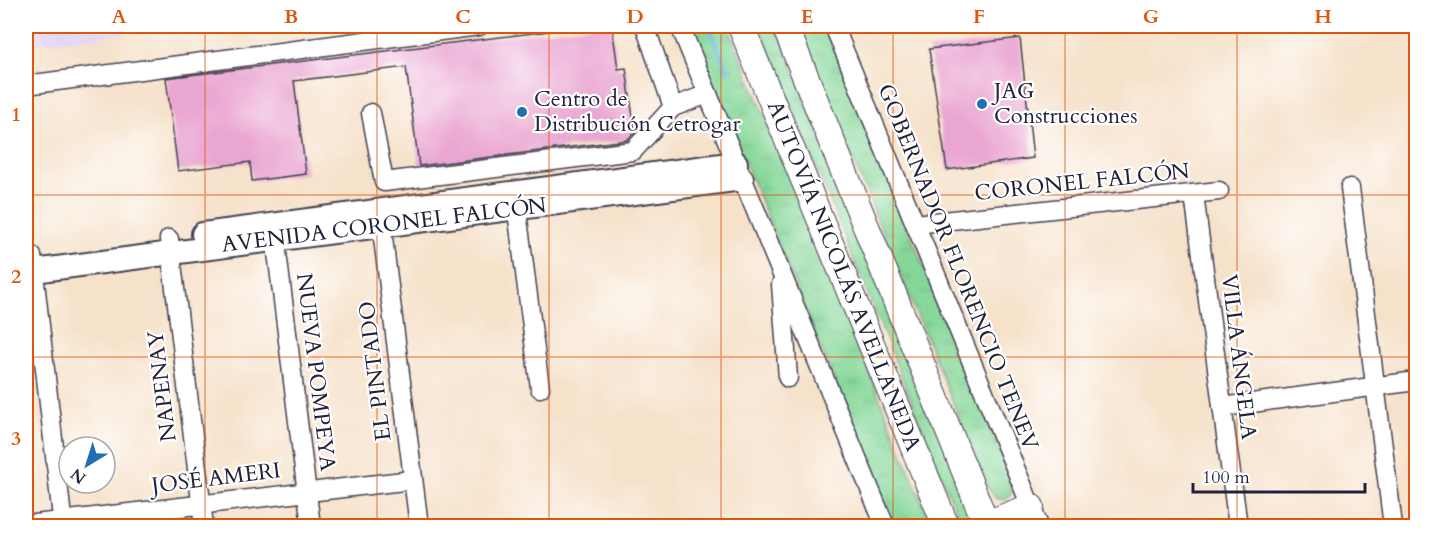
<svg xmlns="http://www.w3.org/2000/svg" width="1442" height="552" font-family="Cardo,serif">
<defs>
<pattern id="grass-tufts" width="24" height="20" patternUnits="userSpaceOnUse" patternTransform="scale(1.5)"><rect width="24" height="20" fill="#85d798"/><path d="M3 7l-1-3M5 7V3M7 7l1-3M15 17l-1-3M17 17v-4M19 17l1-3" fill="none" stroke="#73b884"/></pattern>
</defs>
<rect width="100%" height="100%" fill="#fff"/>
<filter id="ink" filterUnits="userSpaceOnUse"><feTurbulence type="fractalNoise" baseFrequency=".0167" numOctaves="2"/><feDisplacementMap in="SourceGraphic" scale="12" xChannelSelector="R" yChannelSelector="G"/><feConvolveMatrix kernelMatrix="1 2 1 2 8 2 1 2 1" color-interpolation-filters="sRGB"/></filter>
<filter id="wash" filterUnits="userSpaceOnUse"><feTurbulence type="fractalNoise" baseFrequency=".008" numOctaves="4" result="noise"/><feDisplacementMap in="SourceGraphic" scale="24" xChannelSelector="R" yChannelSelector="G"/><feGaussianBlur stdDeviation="1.35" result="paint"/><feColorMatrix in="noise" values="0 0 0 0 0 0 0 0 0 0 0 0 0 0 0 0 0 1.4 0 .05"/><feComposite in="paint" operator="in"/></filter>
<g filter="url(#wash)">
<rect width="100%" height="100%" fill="#f6e1c9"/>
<path fill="#e2d4f3" d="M26 26H188L26 45Z"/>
<g fill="url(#grass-tufts)" stroke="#547c6a" stroke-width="1.5">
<path d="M689 26H728L932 526H894Z"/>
<path d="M759 26H776L977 526H962Z"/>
<path d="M798 26H825L1011 479C1013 489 1013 494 1004 500L996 498 988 488Z"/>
</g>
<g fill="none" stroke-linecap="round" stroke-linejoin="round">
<path stroke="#6db9e6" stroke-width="4" d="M708 26 728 72"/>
</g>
<g id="blocks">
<g fill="#eaa6d2">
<path d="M590 26H612L618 69 626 68 635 132 627 140 419 166 406 67 294 81 306 174 252 181 250 162 178 171 166 78Z"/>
<path d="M1020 38 1033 158 947 170 929 49Z"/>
</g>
</g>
</g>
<g filter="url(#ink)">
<use href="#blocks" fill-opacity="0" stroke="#423f50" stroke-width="1.5"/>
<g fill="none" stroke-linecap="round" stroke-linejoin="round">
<g stroke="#423f50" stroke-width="21">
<g id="minor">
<path d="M645 26 673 107"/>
<path d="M680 26 885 526"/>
<path d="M834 26 1039 526"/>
<path d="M26 85 479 26"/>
<path d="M371 113 384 182 633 151 673 107 708 94"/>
<path d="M1350 188 1393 526"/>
<path d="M1194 195 1238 526"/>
<path d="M515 196 540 388"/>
<path d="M380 214 419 526"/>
<path d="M915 224 1219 191"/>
<path d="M274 228 311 526"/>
<path d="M169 239 204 526"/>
<path d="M32 256 63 526"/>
<path d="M781 284 788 378"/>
<path d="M1222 407 1416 381"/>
<path d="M26 525 412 480"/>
</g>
</g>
<g stroke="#423f50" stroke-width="26">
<g id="major">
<path d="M203 234 736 163"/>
<path d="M26 272 742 179"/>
</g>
</g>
<g stroke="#423f50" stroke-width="28">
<g id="highway">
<path d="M741 26 946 526"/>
<path d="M785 26 987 526"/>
<path d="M986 524 1031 507"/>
</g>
</g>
<use href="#minor" stroke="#fff" stroke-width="18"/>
<use href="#major" stroke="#fff" stroke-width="22"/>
<use href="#highway" stroke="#fff" stroke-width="26"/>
</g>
</g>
<path fill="none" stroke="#de560e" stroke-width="1.5" stroke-opacity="0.55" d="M205 26V526M377 26V526M549 26V526M721 26V526M893 26V526M1065 26V526M1237 26V526M26 195H1416M26 357H1416"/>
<g fill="#1f6fb2" stroke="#fff" stroke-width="2">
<circle cx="982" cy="104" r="6"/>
<circle cx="522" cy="112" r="6"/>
</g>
<g text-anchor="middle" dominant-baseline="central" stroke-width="4.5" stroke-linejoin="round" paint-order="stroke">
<g font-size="22" fill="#22223b" stroke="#fff" text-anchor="start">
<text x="994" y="91">JAG<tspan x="994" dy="25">Construcciones</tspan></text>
<text x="534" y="99">Centro de<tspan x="534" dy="25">Distribución Cetrogar</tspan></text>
</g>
<g font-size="22" fill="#22223b" stroke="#fff">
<text transform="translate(1082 182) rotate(-6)">CORONEL FALCÓN</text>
<text transform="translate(384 225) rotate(-7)">AVENIDA CORONEL FALCÓN</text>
<text transform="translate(958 267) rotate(68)">GOBERNADOR FLORENCIO TENEV</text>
<text transform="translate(844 276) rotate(68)">AUTOVÍA NICOLÁS AVELLANEDA</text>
<text transform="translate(1239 357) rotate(83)">VILLA ÁNGELA</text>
<text transform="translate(375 371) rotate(-97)">EL PINTADO</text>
<text transform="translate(316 372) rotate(83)">NUEVA POMPEYA</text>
<text transform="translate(162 386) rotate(-97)">NAPENAY</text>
<text transform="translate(216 478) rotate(-7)">JOSÉ AMERI</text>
</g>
</g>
<rect width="1442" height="552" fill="none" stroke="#fff" stroke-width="66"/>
<g transform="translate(87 465) rotate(218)"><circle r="28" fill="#ffffff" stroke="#a7a7b1" stroke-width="1.5"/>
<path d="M0-4.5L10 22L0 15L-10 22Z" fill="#1f6fb2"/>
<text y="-9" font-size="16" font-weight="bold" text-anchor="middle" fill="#22223b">N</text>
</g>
<path d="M1193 483v9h172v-9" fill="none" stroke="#22223b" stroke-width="3"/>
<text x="1202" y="483" font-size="18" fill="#22223b" stroke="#ffffff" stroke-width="4.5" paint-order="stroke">100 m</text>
<rect x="33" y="33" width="1376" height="486" fill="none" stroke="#de560e" stroke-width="2"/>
<g font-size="20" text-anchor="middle" font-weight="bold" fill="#de560e">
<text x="119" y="23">A</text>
<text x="291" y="23">B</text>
<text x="463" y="23">C</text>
<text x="635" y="23">D</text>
<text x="807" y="23">E</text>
<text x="979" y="23">F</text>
<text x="1151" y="23">G</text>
<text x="1323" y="23">H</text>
<text x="16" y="121">1</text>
<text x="16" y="283">2</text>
<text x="16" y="445">3</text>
</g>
</svg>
